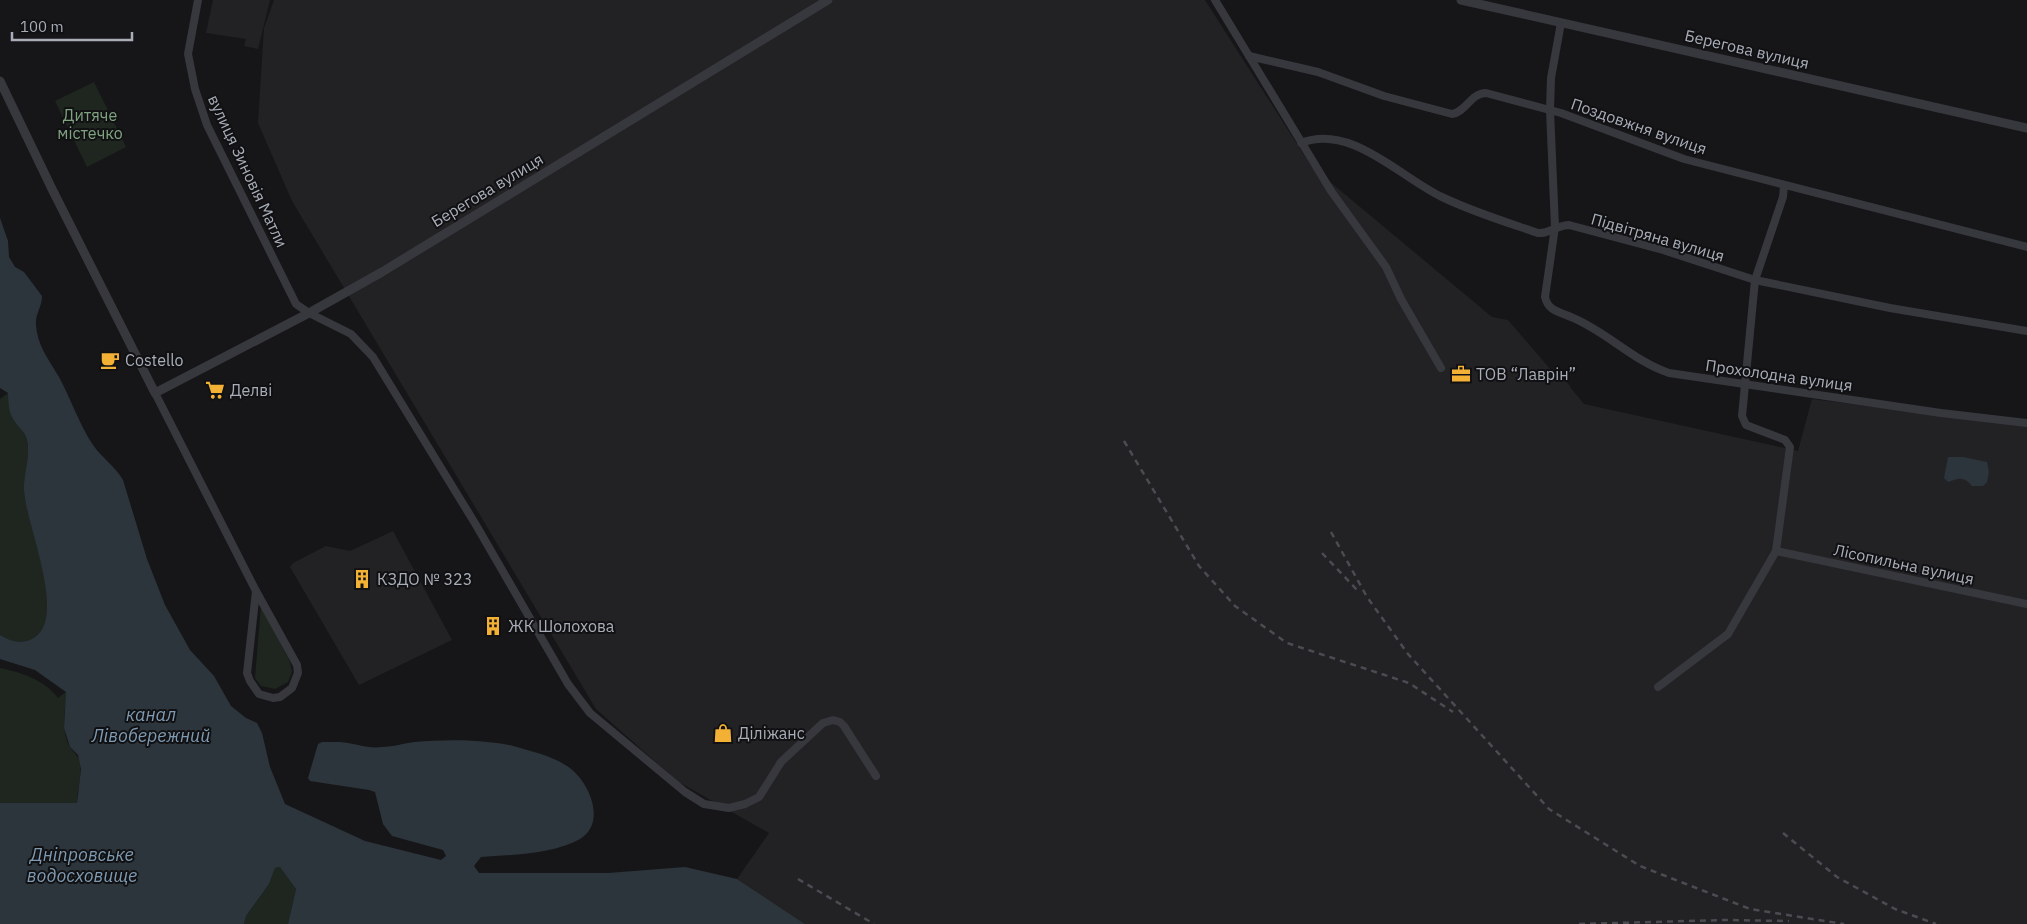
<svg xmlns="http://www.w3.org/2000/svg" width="2027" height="924" font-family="'IBM Plex Sans',sans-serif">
<rect width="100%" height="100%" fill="#161618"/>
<g fill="#222225">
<path d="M213 0H270L258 49 244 46 246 39 206 33Z"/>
<path d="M274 0H1205L1311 166 1492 317 1508 320 1551 370 1560 375 1570 386V387L1584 404 1798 451 1812 399 2027 426V924H805L737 879 769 833 677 781 596 709 292 201 258 123 264 28Z"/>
<path d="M393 531 452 640 359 685 290 567 293 563 326 546 350 551Z"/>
</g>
<g fill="#1e261f">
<path d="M94 82 126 147 87 167 55 101Z"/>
<path d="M8 393C7 415 21 420 26 438 32 454 23 474 24 491 26 522 67 615 35 637 23 645 12 642 0 635V399Z"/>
<path d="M261 605 290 662 292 672 288 682 275 689 261 686 255 678Z"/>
<path d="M0 668C20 672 45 680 58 698L66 692C66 710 60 730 70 747 74 754 79 755 80 764 82 776 77 790 77 803H0Z"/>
<path d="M281 867 296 889 288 924H244L246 916 269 884 275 868Z"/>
</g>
<g fill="#2c353c">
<path d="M0 218 8 241 9 257 15 267 24 272 42 296C42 307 35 314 36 325 37 345 49 360 59 377 71 399 79 424 93 445 102 458 115 466 123 480L147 559 165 605 190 650 214 676 231 706 246 718 257 723 262 733 270 767 285 804 365 841 441 860 446 856 443 850 392 836 383 824 375 792 369 790 310 781 308 778 318 744 322 742C328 742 334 742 340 742 354 743 368 749 382 747 393 747 404 743 415 742 445 739 488 739 517 747 534 752 552 756 567 766 588 779 608 822 580 839 554 854 511 855 481 857L474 866 479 873H608L685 867 737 879 805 924H288L296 889 280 867 275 868 269 884 246 916 244 924H0V803H77L81 769 78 755 70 747 64 728 66 692 35 670 0 659V635C12 642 23 645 35 637 67 615 25 522 24 490 23 474 32 453 26 437 24 431 19 428 15 422 9 414 8 403 8 393L0 388Z"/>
<path d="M1948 457H1963L1987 462 1989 472 1987 482 1983 486H1972C1964 476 1959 478 1948 482L1944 478Z"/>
</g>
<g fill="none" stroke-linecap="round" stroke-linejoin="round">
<g stroke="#37383d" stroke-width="8">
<path d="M198 0 188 54 195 89 207 125 296 304 309 313 351 334 373 357 476 525 568 684 590 713 685 792 704 804 729 808 745 804 759 797 781 762 823 723 833 720 840 722 844 726 876 776"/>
<path d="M1215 0 1331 191 1386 267 1401 299 1441 368"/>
<path d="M1561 23 1551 78 1550 110 1555 227 1545 297C1548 311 1560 312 1571 317 1606 331 1633 361 1669 373L1941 413 2027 423"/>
<path d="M1249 56 1318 72 1384 96 1452 114C1466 112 1471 93 1486 93L1561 113 1684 159 2027 247"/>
<path d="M1301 143C1351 123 1401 178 1442 197 1473 212 1506 222 1538 233 1549 234 1557 225 1569 225L1663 250 1755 280 1890 308 2027 331"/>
<path d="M155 393 256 591 297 665 298 673 292 688 280 697 273 698 259 694 250 681 247 673 256 591"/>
<path d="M1776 551 2027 604"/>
<path d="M1658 687 1728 634 1776 551 1790 447 1785 440 1746 425 1742 416 1755 280 1783 197 1784 186"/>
</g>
<g stroke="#37383d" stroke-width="9">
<path d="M1461 0 2027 128"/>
<path d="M0 81 52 189 155 393 309 313 382 272 828 0"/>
</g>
<g stroke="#4a4c52" stroke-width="2.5" stroke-dasharray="6 5" stroke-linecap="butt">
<path d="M1124 441 1199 566 1235 606 1287 643 1409 683 1453 712"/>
<path d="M1331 532 1367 597 1408 654 1549 809 1640 866 1750 909 1844 924"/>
<path d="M1322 553 1358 591"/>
<path d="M1783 833 1837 877 1895 909 1936 924"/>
<path d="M798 879 874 924"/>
<path d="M1579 924 1725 920 1789 921"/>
</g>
</g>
<defs>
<g id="cafe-bare" transform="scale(1.5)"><path d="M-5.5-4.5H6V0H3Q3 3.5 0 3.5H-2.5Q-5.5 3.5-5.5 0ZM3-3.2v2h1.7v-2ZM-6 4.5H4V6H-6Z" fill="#f2b134" stroke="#111113" stroke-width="2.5" paint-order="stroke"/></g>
<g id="office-bare" transform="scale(1.5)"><path d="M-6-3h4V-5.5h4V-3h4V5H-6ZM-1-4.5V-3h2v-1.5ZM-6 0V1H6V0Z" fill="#f2b134" stroke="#111113" stroke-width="2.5" paint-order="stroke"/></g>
<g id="supermarket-bare" transform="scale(1.5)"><path d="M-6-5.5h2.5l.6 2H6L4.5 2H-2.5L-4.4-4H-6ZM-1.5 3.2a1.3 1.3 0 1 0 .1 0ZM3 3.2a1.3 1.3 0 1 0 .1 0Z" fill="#f2b134" stroke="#111113" stroke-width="2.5" paint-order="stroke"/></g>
<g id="building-bare" transform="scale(1.5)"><path d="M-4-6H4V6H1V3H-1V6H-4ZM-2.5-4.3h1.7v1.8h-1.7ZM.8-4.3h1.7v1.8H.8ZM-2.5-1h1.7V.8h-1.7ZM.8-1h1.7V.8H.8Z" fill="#f2b134" stroke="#111113" stroke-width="2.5" paint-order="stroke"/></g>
<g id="shop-bare" transform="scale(1.5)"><path d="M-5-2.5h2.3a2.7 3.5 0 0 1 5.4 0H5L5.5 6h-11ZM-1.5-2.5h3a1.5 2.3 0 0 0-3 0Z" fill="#f2b134" stroke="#111113" stroke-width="2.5" paint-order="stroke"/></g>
</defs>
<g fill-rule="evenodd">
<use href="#cafe-bare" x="110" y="360"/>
<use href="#office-bare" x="1461" y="374"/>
<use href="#supermarket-bare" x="215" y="390"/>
<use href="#building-bare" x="362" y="579"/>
<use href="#building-bare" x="493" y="626"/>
<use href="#shop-bare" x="723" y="733"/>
</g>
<g text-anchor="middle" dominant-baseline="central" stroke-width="4" stroke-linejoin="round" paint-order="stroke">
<g font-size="16" fill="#a8adb8" stroke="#111113">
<text transform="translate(1747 49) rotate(13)">Берегова вулиця</text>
<text transform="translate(1639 126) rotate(19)">Поздовжня вулиця</text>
<text transform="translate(248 171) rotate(65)">вулиця Зиновія Матли</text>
<text transform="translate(487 190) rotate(-31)">Берегова вулиця</text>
<text transform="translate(1658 237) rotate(16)">Підвітряна вулиця</text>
<text transform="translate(1779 375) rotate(8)">Прохолодна вулиця</text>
<text transform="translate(1904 564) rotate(12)">Лісопильна вулиця</text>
</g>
<g font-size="16" fill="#7fa381" stroke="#111113">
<text x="90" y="115">Дитяче<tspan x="90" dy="18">містечко</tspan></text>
</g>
<g font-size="16" fill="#a8adb8" stroke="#111113" text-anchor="start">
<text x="125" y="360">Costello</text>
<text x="1476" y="374">ТОВ “Лаврін”</text>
<text x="230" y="390">Делві</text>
<text x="377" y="579">КЗДО № 323</text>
<text x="508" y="626">ЖК Шолохова</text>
<text x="738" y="733">Діліжанс</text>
</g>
<g font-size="18" font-style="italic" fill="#7f9bb3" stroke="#111113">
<text x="151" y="714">канал<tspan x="151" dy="21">Лівобережний</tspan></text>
<text x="82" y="854">Дніпровське<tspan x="82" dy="21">водосховище</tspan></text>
</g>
</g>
<path d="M12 32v8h120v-8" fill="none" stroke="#a8adb8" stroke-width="2.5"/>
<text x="20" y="32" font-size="15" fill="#a8adb8" stroke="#111113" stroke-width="4" paint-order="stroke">100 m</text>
</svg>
